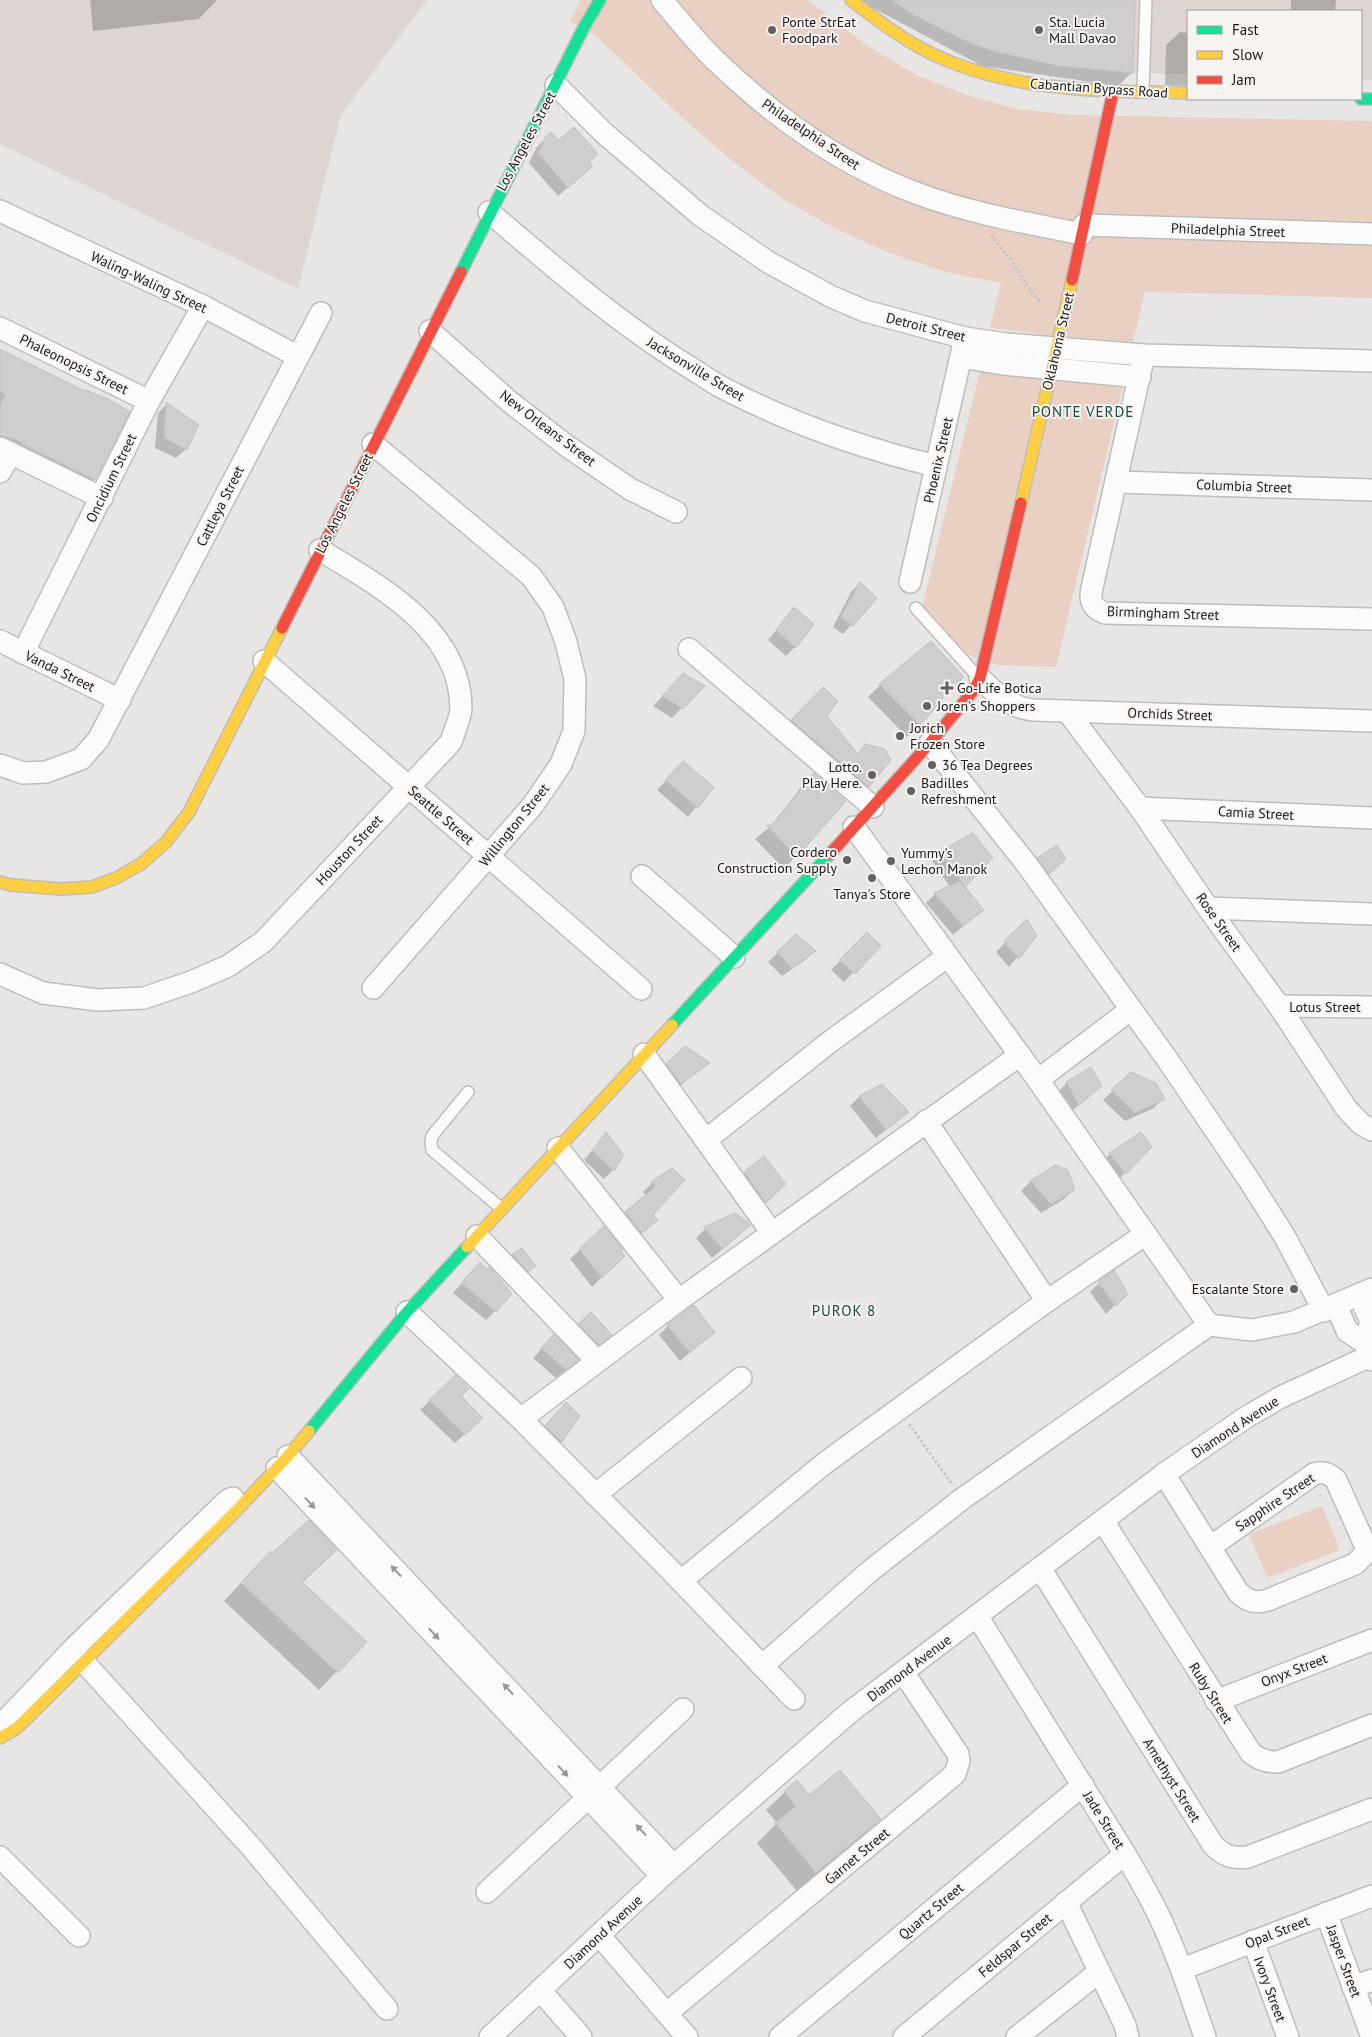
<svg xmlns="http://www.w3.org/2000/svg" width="1372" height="2037" font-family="'PT Sans',sans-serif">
<rect width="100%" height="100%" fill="#e8e6e5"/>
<g fill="#dcd5d2">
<path d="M0 0H427L341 115 298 289 0 144Z"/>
<path d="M892 0H1372V80H1361V11H1188V74L1133 73 1059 66 997 52 970 43 917 17Z"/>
</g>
<g fill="#eacfc3">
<path d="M581 0H808L865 44 916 75 973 97 1018 109 1071 115 1372 121V298L1145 292 1133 342 1074 337 1065 377 1123 385 1056 667 997 665 963 653 922 608 981 367 1034 374 1043 334 990 328 1001 283 946 272 887 252 832 227 783 199 732 161 677 113 595 35 570 21Z"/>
<path d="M1322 1506 1340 1550 1267 1578 1249 1534Z"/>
</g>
<g fill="#0003">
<path d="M90 0H217L199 19 93 31Z"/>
<path d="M858 0H1134L1132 72 1118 86 982 66Z"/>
<path d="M1291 0H1336L1335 11H1291Z"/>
<path d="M1180 32 1188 33V86L1165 85 1166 45Z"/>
<path d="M547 137 558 142 588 162 582 175 558 196 529 163 537 147Z"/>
<path d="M0 351 128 412 94 480 85 489 0 447Z"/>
<path d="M167 404 186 449 176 458 155 448 158 413Z"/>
<path d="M860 583 875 598 843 634 833 627 851 592Z"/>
<path d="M794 609 795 647 786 656 768 640Z"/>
<path d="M683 675 703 686 672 718 653 706Z"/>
<path d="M880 685 940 701 907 737 868 697Z"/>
<path d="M823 689 826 716 856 755 866 745 890 760 859 796 783 730Z"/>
<path d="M674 772 712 788 688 817 657 790Z"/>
<path d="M814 774 845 801 784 869 755 839 771 826 802 786Z"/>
<path d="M941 852 992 858 963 887 982 910 953 935 926 903 935 894 950 887 932 861Z"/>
<path d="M1038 859 1055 868 1040 883 1029 868Z"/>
<path d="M1026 921 1035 936 1009 967 996 952Z"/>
<path d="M867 934 880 946 844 982 831 970Z"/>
<path d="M796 935 814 951 805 960 782 976 768 962Z"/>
<path d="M685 1047 708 1063 671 1093 658 1074Z"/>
<path d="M1131 1074 1163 1098 1154 1108 1125 1121 1103 1100Z"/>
<path d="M1067 1083 1091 1095 1069 1113 1058 1092Z"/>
<path d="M882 1085 907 1112 876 1138 850 1106 859 1097Z"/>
<path d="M606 1134 613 1170 604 1179 584 1160Z"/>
<path d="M1151 1147 1116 1182 1101 1163 1110 1154Z"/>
<path d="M764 1157 784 1184 756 1211 735 1182Z"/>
<path d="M1055 1167 1074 1189 1064 1199 1041 1213 1021 1191 1030 1182Z"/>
<path d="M672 1170 651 1215 647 1229 632 1241 617 1222 647 1196 643 1192 652 1183Z"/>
<path d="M734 1215 740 1234 712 1258 696 1238 705 1229Z"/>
<path d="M604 1228 623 1256 592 1287 570 1259Z"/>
<path d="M522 1249 534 1266 525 1275 503 1264 512 1255Z"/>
<path d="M471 1273 495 1311 486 1320 453 1293Z"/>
<path d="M1099 1283 1115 1305 1106 1314 1090 1292Z"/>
<path d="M579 1325 610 1335 589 1353 570 1334Z"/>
<path d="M668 1326 714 1332 680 1361 659 1335Z"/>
<path d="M545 1345 577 1360 556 1378 533 1358Z"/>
<path d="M455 1377 459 1396 481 1418 455 1443 420 1410Z"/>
<path d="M556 1413 579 1416 561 1442 552 1451 537 1436Z"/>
<path d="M336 1550 302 1583 365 1642 319 1690 224 1601 252 1571Z"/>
<path d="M785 1792 809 1797 879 1819 860 1838 797 1891 757 1843 777 1823 766 1810Z"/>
</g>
<g fill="#d0cecd" stroke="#c3c1c1">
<path d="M892 0H1135L1133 73 1059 66 997 52 970 43 917 17Z"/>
<path d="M574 127 598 154 589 162 593 166 568 188 538 153 546 136 551 132 559 140Z"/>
<path d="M0 349 85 391 86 390 110 400 130 412 95 480 21 444 22 442 0 435V406L5 394 0 392Z"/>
<path d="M166 402 199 425 187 450 164 438Z"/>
<path d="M860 582 877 598 853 626 841 617Z"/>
<path d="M794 607 814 624 796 648 776 630Z"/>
<path d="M931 641 963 676 960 682 941 700 942 701 920 725 879 684Z"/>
<path d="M683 673 705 686 683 709 662 696Z"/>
<path d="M823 687 838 701 827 716 858 754 865 744 885 749 891 760 869 787 791 720Z"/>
<path d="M683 761 714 787 698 808 665 780Z"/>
<path d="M814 773 846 801 797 857 767 826 774 823Z"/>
<path d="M973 833 993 858 965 887 940 851Z"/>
<path d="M1057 845 1066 859 1049 874 1037 858Z"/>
<path d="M960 881 984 910 963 926 934 893Z"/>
<path d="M1027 919 1037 936 1019 959 1004 941Z"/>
<path d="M867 932 881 946 855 974 839 960Z"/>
<path d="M796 934 816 951 792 968 777 952Z"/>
<path d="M685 1046 710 1063 681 1084 666 1064Z"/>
<path d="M1091 1067 1102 1086 1079 1105 1066 1082Z"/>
<path d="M1131 1072 1156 1083 1165 1099 1135 1113 1111 1090Z"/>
<path d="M882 1084 909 1112 886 1130 859 1096Z"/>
<path d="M606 1132 624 1155 614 1171 592 1151Z"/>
<path d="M1141 1132 1152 1147 1126 1174 1109 1153Z"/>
<path d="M764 1156 786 1184 766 1203 744 1172Z"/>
<path d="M1055 1165 1068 1170 1075 1190 1051 1204 1030 1181Z"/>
<path d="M672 1168 685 1180 653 1215 658 1220 642 1233 625 1212 656 1186 651 1182Z"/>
<path d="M735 1213 751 1225 722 1249 704 1227Z"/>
<path d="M604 1226 623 1249 621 1251 625 1256 602 1278 579 1249Z"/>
<path d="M522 1248 536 1266 528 1271 512 1254Z"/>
<path d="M480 1262 487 1269 490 1267 512 1294 496 1312 461 1283Z"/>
<path d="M1114 1270 1128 1294 1116 1306 1098 1282Z"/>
<path d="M694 1305 715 1333 689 1352 667 1325Z"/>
<path d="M591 1312 612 1335 599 1345 578 1324Z"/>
<path d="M554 1334 579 1360 566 1370 541 1348Z"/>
<path d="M455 1375 469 1389 461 1396 483 1418 465 1435 429 1400Z"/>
<path d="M566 1402 580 1416 562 1442 545 1426Z"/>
<path d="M309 1520 337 1550 302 1582 367 1642 338 1673 241 1583 270 1551 272 1553Z"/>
<path d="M840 1770 881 1819 816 1873 775 1823 796 1806 784 1791 797 1780 809 1795Z"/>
</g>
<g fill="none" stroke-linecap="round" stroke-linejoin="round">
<g stroke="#bebdbc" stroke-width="14">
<g id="lane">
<path d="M1143 92 1146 0"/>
<path d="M916 608 978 677"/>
<path d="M468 1092 432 1136 431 1143 432 1150 502 1209"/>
</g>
</g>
<g stroke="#bebdbc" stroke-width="24">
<g id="street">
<path d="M662 0C679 20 696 42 715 60 772 115 841 165 916 193 969 213 1026 223 1082 234"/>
<path d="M556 85 605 134 700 215 768 262 832 297 865 311 965 338 1006 344 1144 355 1372 361"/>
<path d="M0 211 203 306 297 356"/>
<path d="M489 212C555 268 620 325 694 370 706 378 719 387 733 393 798 426 866 449 936 466"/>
<path d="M1084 225 1372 234"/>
<path d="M0 328 149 401"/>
<path d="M430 331 510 402 567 446 630 489 676 512"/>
<path d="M1144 355 1092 588C1089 601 1092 608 1105 613L1372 619"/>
<path d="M961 357 1003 364 1140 377"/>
<path d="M0 448 102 498"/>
<path d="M0 472 11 453"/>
<path d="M1116 482 1372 490"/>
<path d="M910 582 965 338"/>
<path d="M0 641 120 700"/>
<path d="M689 649 873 807"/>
<path d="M23 653 149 401 203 306"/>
<path d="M264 661 641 989"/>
<path d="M980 678C996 694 1009 707 1033 710L1372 721"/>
<path d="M1067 711 1140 808 1208 908 1279 1006 1346 1108 1361 1124 1372 1130"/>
<path d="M930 743 1025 862 1167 1059 1249 1180 1285 1237 1324 1311"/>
<path d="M0 765 23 773 46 772 81 759 98 740 321 313"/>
<path d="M1140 808 1372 818"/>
<path d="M854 827 1038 1080 1209 1325 1252 1330 1294 1322 1372 1289"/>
<path d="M642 876 734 957"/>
<path d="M1208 908 1372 914"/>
<path d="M0 974 43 993 98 1000 144 998 191 982 228 966 263 942 451 742C454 732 460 719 461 709 461 629 379 586 320 550"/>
<path d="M373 988 533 805 561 764 574 731 575 679 566 642 553 607 531 576 373 444"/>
<path d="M1279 1006 1372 1007"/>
<path d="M644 1054 772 1233"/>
<path d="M1038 1080 1130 1010"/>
<path d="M926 1121 1047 1301"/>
<path d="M706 1140 831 1041 948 956"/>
<path d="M558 1148 679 1300"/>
<path d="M477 1236 597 1361"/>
<path d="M1359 1295 1371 1321 1365 1343"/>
<path d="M1336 1305 1347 1331 1365 1343 1372 1360"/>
<path d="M407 1312 521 1419 681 1581 794 1699"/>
<path d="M521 1419 679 1300 1020 1055"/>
<path d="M288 1456 674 1866"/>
<path d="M277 1468 662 1876"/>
<path d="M1164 1474 1238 1592C1247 1601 1255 1604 1268 1600L1355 1564 1364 1555 1366 1547 1336 1480C1329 1473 1323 1471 1314 1474L1210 1547"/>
<path d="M595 1495 741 1378"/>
<path d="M1103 1521 1251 1753C1260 1760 1267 1762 1278 1762L1372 1725"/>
<path d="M1040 1568 1213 1845C1224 1856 1233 1859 1248 1857L1372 1809"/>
<path d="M681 1581 825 1463 1047 1301 1146 1234"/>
<path d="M977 1616 1125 1854C1139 1878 1154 1903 1165 1929 1181 1964 1192 2000 1205 2037"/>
<path d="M83 1661 252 1848 387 2009"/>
<path d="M762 1666 870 1571 962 1499 1209 1325"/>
<path d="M1216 1701 1372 1640"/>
<path d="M0 1730 7 1719 74 1648 228 1500 233 1498"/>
<path d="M0 1857 79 1936"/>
<path d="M487 1892 683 1709"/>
<path d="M1066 1902 1125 2025 1128 2037"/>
<path d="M1326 1913 1372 2037"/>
<path d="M599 1935 687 2037"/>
<path d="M1253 1941 1288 2037"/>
<path d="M1182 1969 1372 1896"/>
<path d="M1353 1987 1372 1980"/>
<path d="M540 1990 581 2037"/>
<path d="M667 2013 955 1774 959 1761 958 1754 903 1672"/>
<path d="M490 2037 662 1876 850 1712 1164 1474 1245 1418 1281 1397 1370 1356"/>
<path d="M780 2037 1083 1785"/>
<path d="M904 2037 1125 1854"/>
<path d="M1017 2037 1099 1972"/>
</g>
</g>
<g stroke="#bebdbc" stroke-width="14">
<g id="fast">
<path d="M1361 99H1372"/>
<path d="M461 272 583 29 600 0"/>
<path d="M672 1025 830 854"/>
<path d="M309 1431 407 1312 467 1247"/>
</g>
</g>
<g stroke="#bebdbc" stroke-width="14">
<g id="slow">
<path d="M851 0C876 19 902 39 930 53 1010 92 1101 91 1188 93"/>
<path d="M1021 503 1072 280"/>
<path d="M0 882 11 885 61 889 92 887 116 878 141 864 166 842 189 812 282 628"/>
<path d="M467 1247 672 1025"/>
<path d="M0 1738 17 1728 236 1511 288 1456 309 1431"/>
</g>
</g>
<g stroke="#bebdbc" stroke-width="14">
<g id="jam">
<path d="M1072 280 1113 92"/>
<path d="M282 628 461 272"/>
<path d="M830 854 930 743 973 691 980 678 1021 503"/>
</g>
</g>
<g stroke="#c5c5c5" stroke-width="3" stroke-dasharray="2.5 2.5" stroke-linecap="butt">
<path d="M991 235 1011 260 1033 294 1042 304"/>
<path d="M909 1424 952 1484"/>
</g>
<use href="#lane" stroke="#fcfbfb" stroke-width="11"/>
<use href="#street" stroke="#fcfbfb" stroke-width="21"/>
<use href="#fast" stroke="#16e098" stroke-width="11"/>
<use href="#slow" stroke="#ffcf43" stroke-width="11"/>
<use href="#jam" stroke="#f24e42" stroke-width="11"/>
</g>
<defs><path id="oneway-solid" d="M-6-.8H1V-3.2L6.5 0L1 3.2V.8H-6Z" transform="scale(1.25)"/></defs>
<g fill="#979695">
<use href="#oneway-solid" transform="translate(310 1503) rotate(47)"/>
<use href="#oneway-solid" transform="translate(396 1571) rotate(-133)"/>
<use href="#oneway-solid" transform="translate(434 1634) rotate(47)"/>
<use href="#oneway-solid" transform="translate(508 1689) rotate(-133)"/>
<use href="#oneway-solid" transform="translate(563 1771) rotate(47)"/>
<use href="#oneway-solid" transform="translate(641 1830) rotate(-133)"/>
</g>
<g fill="#636160" stroke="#f6f3f1" stroke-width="2">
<circle cx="772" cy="30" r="5"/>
<circle cx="1039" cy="30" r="5"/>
<path d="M944.5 680.5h5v5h5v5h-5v5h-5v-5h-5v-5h5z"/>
<circle cx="927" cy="706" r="5"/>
<circle cx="900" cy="736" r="5"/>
<circle cx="932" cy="765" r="5"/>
<circle cx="872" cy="775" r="5"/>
<circle cx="911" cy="791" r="5"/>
<circle cx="847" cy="860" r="5"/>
<circle cx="891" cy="861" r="5"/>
<circle cx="872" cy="878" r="5"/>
<circle cx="1294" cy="1289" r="5"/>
</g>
<g text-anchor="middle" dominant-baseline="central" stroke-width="4" stroke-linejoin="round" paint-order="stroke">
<g font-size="14" fill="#1b1a19" stroke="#f6f3f1" text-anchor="start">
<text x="782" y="22">Ponte StrEat<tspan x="782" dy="16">Foodpark</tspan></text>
<text x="1049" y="22">Sta. Lucia<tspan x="1049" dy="16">Mall Davao</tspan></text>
<text x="957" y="688">Go-Life Botica</text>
<text x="937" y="706">Joren's Shoppers</text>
<text x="910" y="728">Jorich<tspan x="910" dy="16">Frozen Store</tspan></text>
<text x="942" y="765">36 Tea Degrees</text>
<text x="862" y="767" text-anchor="end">Lotto.<tspan x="862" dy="16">Play Here.</tspan></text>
<text x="921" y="783">Badilles<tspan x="921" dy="16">Refreshment</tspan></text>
<text x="837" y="852" text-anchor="end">Cordero<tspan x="837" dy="16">Construction Supply</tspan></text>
<text x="901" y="853">Yummy's<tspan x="901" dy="16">Lechon Manok</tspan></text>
<text x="872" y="894" text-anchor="middle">Tanya's Store</text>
<text x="1284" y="1289" text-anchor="end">Escalante Store</text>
</g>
<g font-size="14" fill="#1b1a19" stroke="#f6f3f1">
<text transform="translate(1099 88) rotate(4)">Cabantian Bypass Road</text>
<text transform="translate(811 134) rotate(34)">Philadelphia Street</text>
<text transform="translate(526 141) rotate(-62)">Los Angeles Street</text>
<text transform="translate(1228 230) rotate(2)">Philadelphia Street</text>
<text transform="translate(149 282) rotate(25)">Waling-Waling Street</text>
<text transform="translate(926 327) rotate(14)">Detroit Street</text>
<text transform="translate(1058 341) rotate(-77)">Oklahoma Street</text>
<text transform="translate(74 364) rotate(26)">Phaleonopsis Street</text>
<text transform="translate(696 369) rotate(31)">Jacksonville Street</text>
<text transform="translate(548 428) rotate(37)">New Orleans Street</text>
<text transform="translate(938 460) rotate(-77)">Phoenix Street</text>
<text transform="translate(111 478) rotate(-64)">Oncidium Street</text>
<text transform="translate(1244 486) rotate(2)">Columbia Street</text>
<text transform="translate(344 503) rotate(-63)">Los Angeles Street</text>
<text transform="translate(220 506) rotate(-63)">Cattleya Street</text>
<text transform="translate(1163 613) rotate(2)">Birmingham Street</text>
<text transform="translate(60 671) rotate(26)">Vanda Street</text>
<text transform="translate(1170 714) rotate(2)">Orchids Street</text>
<text transform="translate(1256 813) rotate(3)">Camia Street</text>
<text transform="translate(441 815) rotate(41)">Seattle Street</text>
<text transform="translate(514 825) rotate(-51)">Willington Street</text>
<text transform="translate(349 850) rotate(-47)">Houston Street</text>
<text transform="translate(1219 922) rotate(55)">Rose Street</text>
<text x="1325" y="1007">Lotus Street</text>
<text transform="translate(1235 1427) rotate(-33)">Diamond Avenue</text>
<text transform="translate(1275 1502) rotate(-34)">Sapphire Street</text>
<text transform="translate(909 1668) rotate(-37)">Diamond Avenue</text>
<text transform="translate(1294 1670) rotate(-21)">Onyx Street</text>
<text transform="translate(1211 1693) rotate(58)">Ruby Street</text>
<text transform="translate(1172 1780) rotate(58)">Amethyst Street</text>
<text transform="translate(1104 1820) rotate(58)">Jade Street</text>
<text transform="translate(857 1856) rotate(-40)">Garnet Street</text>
<text transform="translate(931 1911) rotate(-40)">Quartz Street</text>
<text transform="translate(603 1932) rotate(-43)">Diamond Avenue</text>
<text transform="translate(1277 1932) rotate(-21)">Opal Street</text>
<text transform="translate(1015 1945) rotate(-40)">Feldspar Street</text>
<text transform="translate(1344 1961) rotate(70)">Jasper Street</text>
<text transform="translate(1270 1989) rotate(70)">Ivory Street</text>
</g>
<g font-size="15" letter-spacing="1" fill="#154b3e" stroke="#f6f3f1">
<text x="1083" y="411">PONTE VERDE</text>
<text x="844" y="1310">PUROK 8</text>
</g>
</g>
<rect x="1187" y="10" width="175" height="90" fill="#f6f3f1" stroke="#9e9c9b"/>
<rect x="1197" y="26" width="25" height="8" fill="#16e098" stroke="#9e9c9b"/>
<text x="1232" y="35" font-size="15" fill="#1b1a19">Fast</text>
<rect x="1197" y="51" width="25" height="8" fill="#ffcf43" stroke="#9e9c9b"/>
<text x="1232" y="60" font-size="15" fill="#1b1a19">Slow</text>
<rect x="1197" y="76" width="25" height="8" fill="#f24e42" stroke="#9e9c9b"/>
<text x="1232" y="85" font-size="15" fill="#1b1a19">Jam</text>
</svg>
